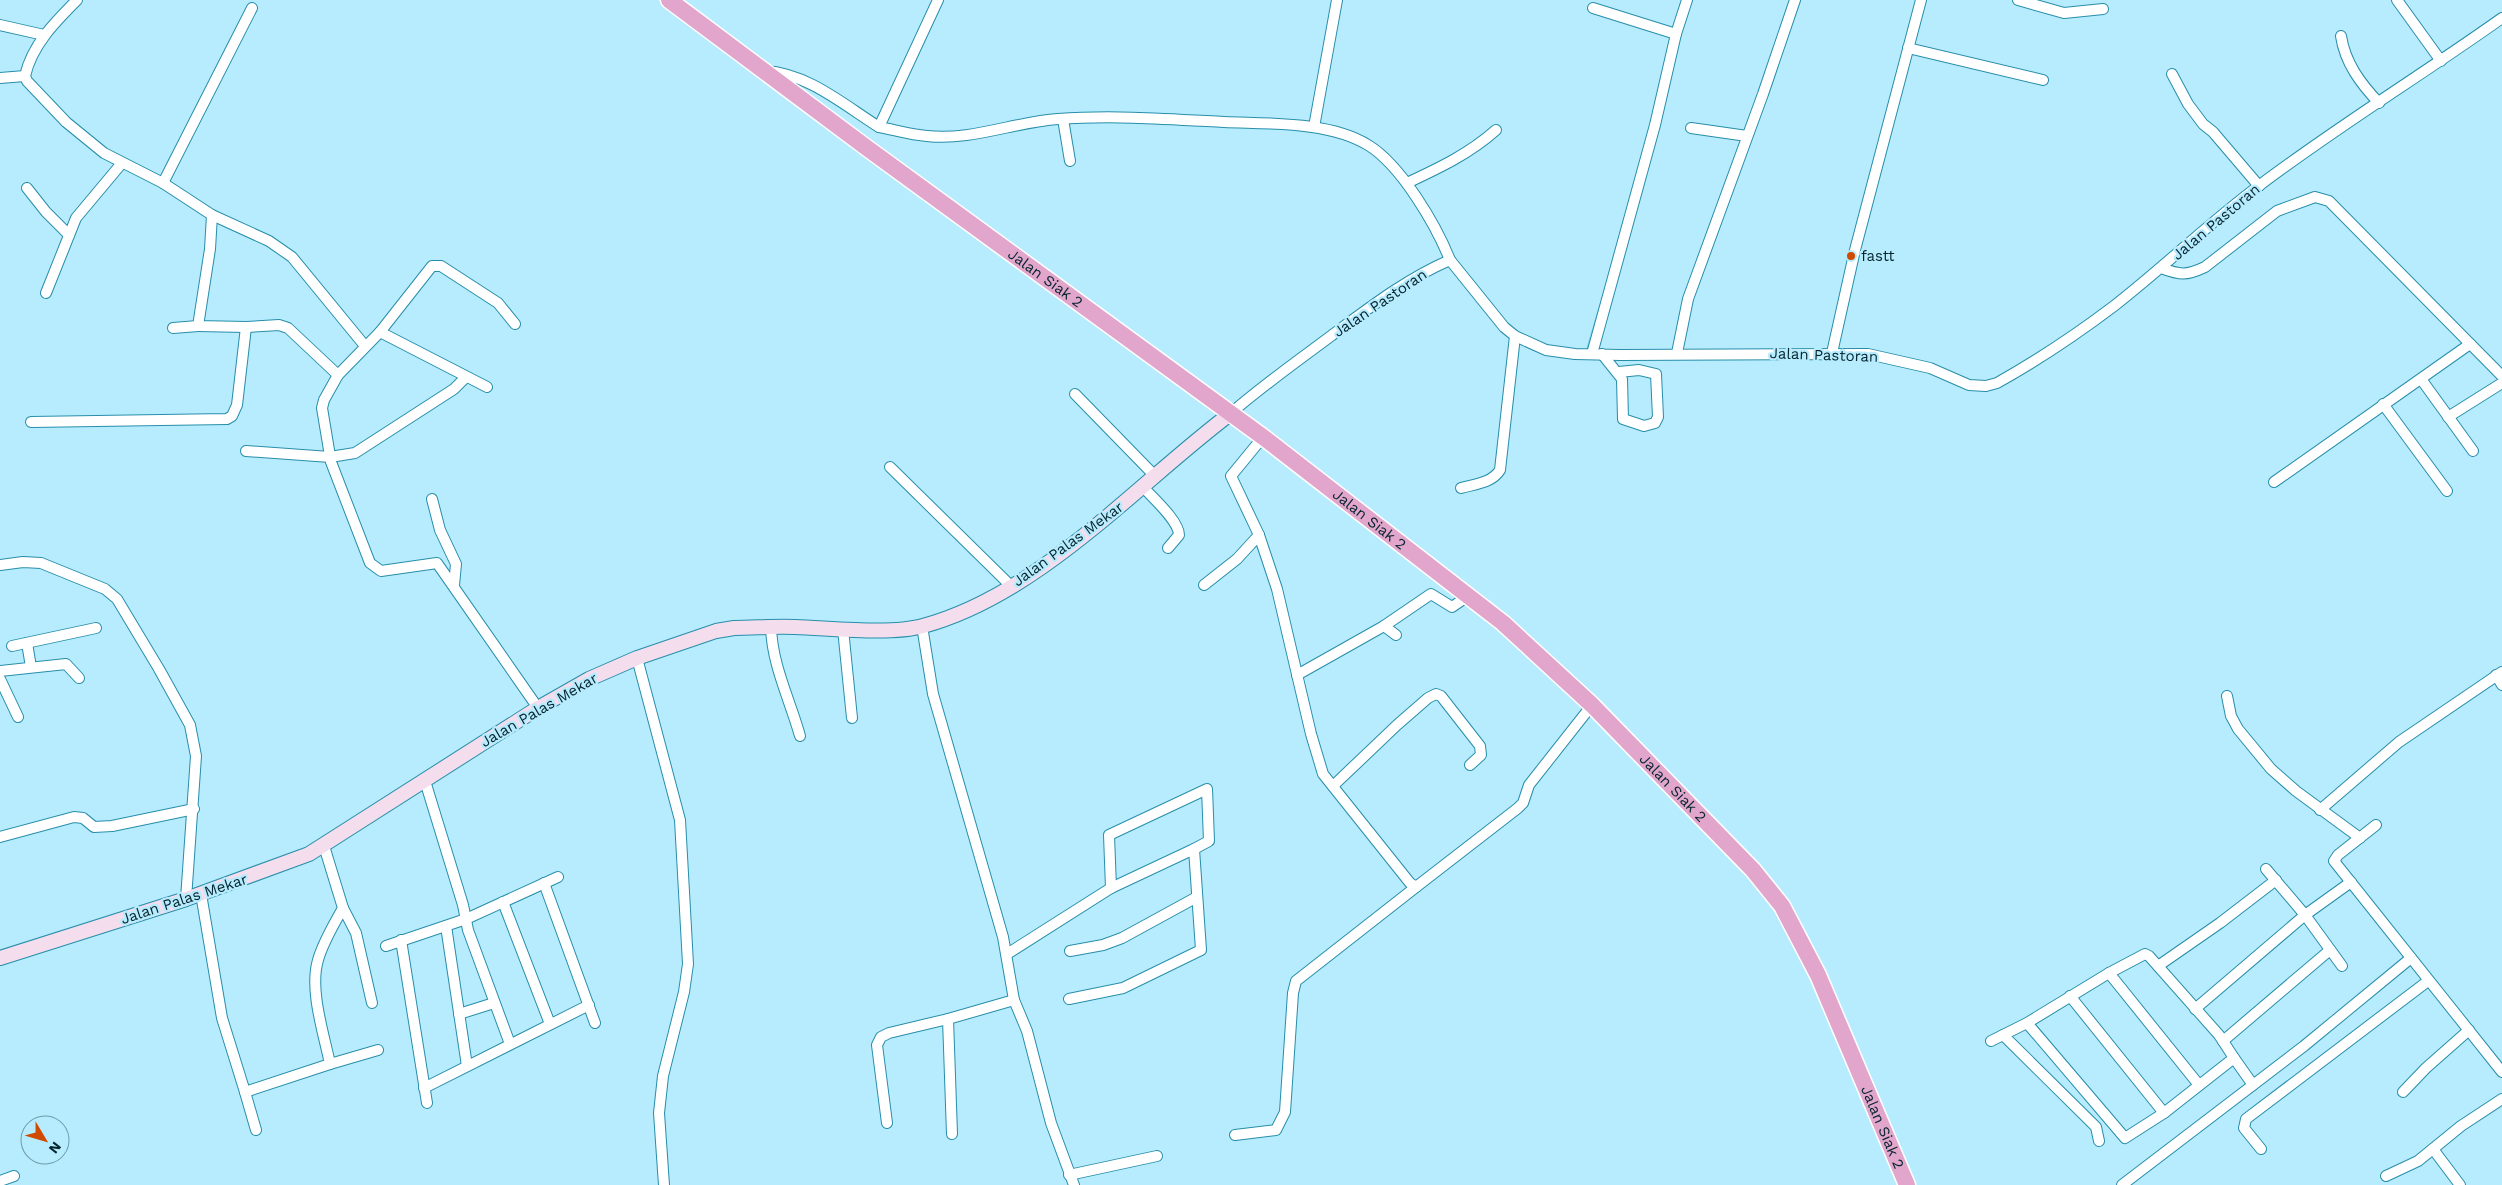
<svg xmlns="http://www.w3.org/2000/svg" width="2502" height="1185" font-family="'Work Sans',sans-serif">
<rect width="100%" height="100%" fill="#b7ecfe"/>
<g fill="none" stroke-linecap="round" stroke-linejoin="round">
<path stroke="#7ad3f0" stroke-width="3" d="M1588 348 1600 308"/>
<g stroke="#278eaa" stroke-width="12">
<g id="minor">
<path d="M77 0C55 22 32 45 25 76L27 81 66 122 104 153 163 183 212 215 269 241 292 257 365 346"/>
<path d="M938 0 879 127C895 130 911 135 927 136 971 141 1014 122 1058 119 1113 115 1169 119 1224 122 1268 124 1329 121 1368 145 1401 165 1436 225 1450 260"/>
<path d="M2018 0 2064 13 2103 9"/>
<path d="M2397 0 2441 61"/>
<path d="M1593 8 1676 34"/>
<path d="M0 25 44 35"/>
<path d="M2341 36C2345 63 2361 84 2379 103"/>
<path d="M1908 48 2043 80"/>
<path d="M765 71C807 73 844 105 879 127"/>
<path d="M2172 74 2188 104 2203 124 2213 132 2259 186"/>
<path d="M0 78 25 76"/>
<path d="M1063 119 1070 161"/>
<path d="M1314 127 1337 0"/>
<path d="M1691 128 1747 136"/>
<path d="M163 183 252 8"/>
<path d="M1407 183C1439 168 1469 154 1496 130"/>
<path d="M27 188 46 212 69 235"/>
<path d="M212 215 210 249 198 326 246 327 279 325 288 328 338 375"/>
<path d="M2161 268C2180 275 2186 276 2205 267L2277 211 2315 197 2329 201 2502 376"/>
<path d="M46 293 76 218 122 163"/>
<path d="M515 324 498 303 441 266H432L380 332 338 375 324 400 322 408 331 462 370 563 381 571 437 563 538 708"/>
<path d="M173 328 198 326"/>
<path d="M380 332 487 387"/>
<path d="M1677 353 1688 299 1763 94 1795 0"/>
<path d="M1832 353 1855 250 1921 0"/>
<path d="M1592 354 1655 125 1676 34 1687 0"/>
<path d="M1602 354 1622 379 1623 419 1644 426 1655 423 1658 417 1656 374 1639 370 1619 372"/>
<path d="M2421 379 2473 451"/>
<path d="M1075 394 1155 476"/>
<path d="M2383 404 2447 491"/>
<path d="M1230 414C1262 386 1296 362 1331 336 1369 308 1406 279 1450 260L1504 327 1515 336 1546 350 1575 354 1620 355 1868 354 1930 368 1969 385 1986 386 1997 383C2038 360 2077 334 2114 306 2164 267 2209 223 2260 185 2338 126 2422 75 2502 18"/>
<path d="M2448 417 2502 383"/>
<path d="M31 422 227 419 232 416 237 405 246 327"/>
<path d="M1263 437 1231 476 1259 535 1277 589 1311 734 1323 774 1410 883 1416 887 1518 808 1523 803 1529 785 1592 705"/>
<path d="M246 451 330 457 355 453 454 389 466 377"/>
<path d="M890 467 1011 586"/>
<path d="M2274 482 2470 344"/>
<path d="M1143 487C1153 498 1179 521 1179 535L1168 548"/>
<path d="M1461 488C1475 484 1492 483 1500 470L1515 336"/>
<path d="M432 499 440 530 456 564 454 585"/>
<path d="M0 565 23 562 41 563 105 589 117 599 159 669 190 725 196 756 186 899"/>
<path d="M1204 585 1237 559 1259 535"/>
<path d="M922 626 933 694 1003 937 1014 1000 1027 1031 1051 1123 1074 1185"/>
<path d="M1384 626 1431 594 1452 607 1468 596"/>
<path d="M771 627C772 665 790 700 800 736"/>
<path d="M843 629 852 718"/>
<path d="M27 643 31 667"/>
<path d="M12 646 96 628"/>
<path d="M637 658 680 820 688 964 684 992 663 1076 659 1113 664 1185"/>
<path d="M0 671 66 664 79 678"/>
<path d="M1297 675 1384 626 1396 635"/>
<path d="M2496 675 2502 685"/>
<path d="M0 679 18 717"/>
<path d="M2227 696 2231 716 2238 729 2271 769 2296 791 2360 838"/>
<path d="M425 781 463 905 468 930 510 1044"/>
<path d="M1333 786 1397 725 1428 698 1436 694 1441 696 1480 746 1481 755 1470 765"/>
<path d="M2320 810 2399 742 2502 672"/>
<path d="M2376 825 2338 855 2334 861 2502 1072"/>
<path d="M0 837 74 817 83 818 94 827 112 826 194 809"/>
<path d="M324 846 343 908C334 924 323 942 318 960 309 990 324 1034 330 1064L378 1050"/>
<path d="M2266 869 2305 915 2342 966"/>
<path d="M544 883 595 1023"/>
<path d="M1111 888 1109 835 1207 789 1209 841 1194 849"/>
<path d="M201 894 222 1018 245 1092 330 1064"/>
<path d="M503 902 550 1024"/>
<path d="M343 908 356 933 372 1003"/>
<path d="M446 926 467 1066"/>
<path d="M401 940 427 1103"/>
<path d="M386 946 466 919 558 877"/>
<path d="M1070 951 1103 945 1122 938 1197 897"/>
<path d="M1007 954 1111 888 1194 849 1201 950 1123 988 1069 999"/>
<path d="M2158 966 2220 923 2276 880"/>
<path d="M2109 973 2199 1085"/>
<path d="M2070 996 2164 1113"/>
<path d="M2195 1009 2305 915 2351 882"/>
<path d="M459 1014 494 1003"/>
<path d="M948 1019 952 1134"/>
<path d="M2003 1035 2091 1122 2096 1127 2099 1141"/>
<path d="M1991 1041 2027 1023 2109 973 2145 954 2149 956 2219 1035 2234 1058 2164 1113 2125 1138 2027 1023"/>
<path d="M2223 1041 2330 950"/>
<path d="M2234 1058 2253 1085"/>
<path d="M424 1088 589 1005"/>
<path d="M245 1092 256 1130"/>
<path d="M2403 1092 2426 1068 2469 1030"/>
<path d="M887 1123 877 1045 881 1037 889 1033 948 1019 1014 1000"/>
<path d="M1235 1135 1276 1130 1285 1112 1293 993 1296 981 1416 887"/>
<path d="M2261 1149 2244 1128 2246 1119 2428 981"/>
<path d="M2433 1149 2460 1185"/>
<path d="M1069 1175 1157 1156"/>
<path d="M2386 1176 2418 1161 2461 1126 2502 1099"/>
<path d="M0 1181 14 1176"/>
<path d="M2122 1185 2304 1046 2411 958"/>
</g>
</g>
<g stroke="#278eaa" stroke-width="16">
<path id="secondary" d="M0 958 186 899 309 854 538 708 589 679 637 658 716 631 734 628C754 628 775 626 795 627 830 628 891 635 923 626 1039 595 1137 484 1230 414"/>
</g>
<g stroke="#fff" stroke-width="19">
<g id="trunk">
<path id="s1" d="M669 0 867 148 1263 437 1503 623 1592 705 1753 870 1782 906 1818 975 1907 1185"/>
</g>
</g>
<use href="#minor" stroke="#fff" stroke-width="10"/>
<use href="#secondary" stroke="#f4ddec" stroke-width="14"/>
<use href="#trunk" stroke="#e2a6cc" stroke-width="16"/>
</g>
<circle fill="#d04b01" stroke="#b7ecfe" stroke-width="2" cx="1851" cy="256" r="5"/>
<g text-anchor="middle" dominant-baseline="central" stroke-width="4.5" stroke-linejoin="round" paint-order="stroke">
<g font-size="15" fill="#05242d" stroke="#b7ecfe">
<text transform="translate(2216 222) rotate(-40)">Jalan Pastoran</text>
<text stroke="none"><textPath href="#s1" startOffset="468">Jalan Siak 2</textPath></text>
<text transform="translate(1380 303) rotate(-34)">Jalan Pastoran</text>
<text transform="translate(1824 355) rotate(2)">Jalan Pastoran</text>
<text stroke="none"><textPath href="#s1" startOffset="872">Jalan Siak 2</textPath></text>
<text transform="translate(1068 544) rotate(-36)">Jalan Palas Mekar</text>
<text transform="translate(539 710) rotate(-30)">Jalan Palas Mekar</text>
<text stroke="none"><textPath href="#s1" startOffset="1278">Jalan Siak 2</textPath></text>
<text transform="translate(184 899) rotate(-18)">Jalan Palas Mekar</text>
<text stroke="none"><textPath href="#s1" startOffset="1682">Jalan Siak 2</textPath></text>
</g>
<g font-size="15" fill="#05242d" stroke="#b7ecfe" text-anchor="start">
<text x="1861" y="256">fastt</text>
</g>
</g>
<g transform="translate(45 1140) rotate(128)"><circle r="24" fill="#b7ecfe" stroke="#709caa"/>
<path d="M0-4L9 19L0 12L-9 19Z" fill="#d04b01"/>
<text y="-8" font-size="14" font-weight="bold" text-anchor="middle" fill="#05242d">N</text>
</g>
</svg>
